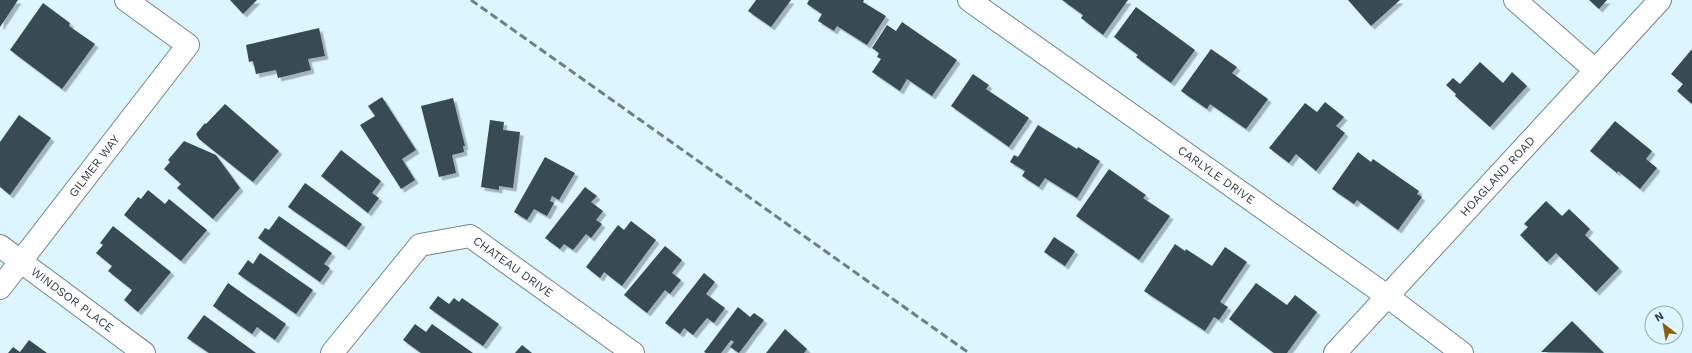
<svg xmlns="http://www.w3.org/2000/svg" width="1692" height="353" font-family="'Work Sans',sans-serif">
<defs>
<filter id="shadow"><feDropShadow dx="3.5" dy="3.5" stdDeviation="0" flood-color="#0004"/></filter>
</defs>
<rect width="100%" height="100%" fill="#ddf5ff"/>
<g fill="#374b53" filter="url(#shadow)">
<path d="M0 0H18L0 27Z"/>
<path d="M230 0H257L243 14Z"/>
<path d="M756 0H791L771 27 748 11Z"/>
<path d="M809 0H864L863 2 886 16 867 45 837 26 834 31 818 21 822 14 807 4Z"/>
<path d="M1062 0H1128L1103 35 1081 18 1083 15Z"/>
<path d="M1348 0H1400L1371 26Z"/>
<path d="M1589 0H1607L1599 9Z"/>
<path d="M43 3 70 23 69 26 95 44 62 89 10 50Z"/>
<path d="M1136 7 1195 50 1171 83 1136 57 1138 55 1114 37Z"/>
<path d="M902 22 957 60 932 96 907 79 900 91 872 72 881 59 877 57 879 53 872 48 887 25 896 31Z"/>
<path d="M319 28 325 56 308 59 311 70 278 78 276 70 256 74 253 61 249 62 246 45Z"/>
<path d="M1211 49 1237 67 1232 73 1268 99 1246 129 1210 104 1207 109 1181 91Z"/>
<path d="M1692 49V104L1677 91 1683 84 1671 74Z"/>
<path d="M1480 62 1503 83 1512 72 1527 86 1490 127 1455 96 1456 94 1446 85 1453 78 1460 84Z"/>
<path d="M973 74 989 85 986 89 1029 118 1009 147 951 106Z"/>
<path d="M382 97 416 150 402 159 415 180 401 189 360 125 375 116 368 106Z"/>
<path d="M453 98 465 146H463L464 152 452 155 456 173 439 177 421 106Z"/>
<path d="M1325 102 1344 117 1336 126 1345 133 1316 171 1296 154 1289 163 1269 148 1305 103 1317 112Z"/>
<path d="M225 104 279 151 253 182 199 139 196 134 205 123 206 124Z"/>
<path d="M19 115 51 138 10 195 0 187V142Z"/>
<path d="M490 120 504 122 503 130 520 132 513 188 499 186V190L481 187Z"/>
<path d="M1615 121 1652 151 1646 159 1657 168 1640 189 1618 171 1617 173 1590 151Z"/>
<path d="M1038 125 1077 149 1078 147 1100 161 1077 198 1045 178 1039 187 1022 176 1025 171 1010 162 1014 155 1018 157Z"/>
<path d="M184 141 216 155 240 188 213 219 177 188 181 184 164 169 170 162 168 160Z"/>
<path d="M341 150 381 181 372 193 379 198 368 213 321 176Z"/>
<path d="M1358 152 1371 162 1373 159 1419 191 1417 194 1422 197 1398 230 1357 200 1354 204 1332 189Z"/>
<path d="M545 157 575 173 559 200 552 196 550 201 554 203 547 216 534 209 527 220 514 212Z"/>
<path d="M1109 169 1146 195 1143 198 1170 216 1139 260 1076 216Z"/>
<path d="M305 183 362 224 346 247 288 207Z"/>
<path d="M585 187 597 196 591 202 603 211 596 220 602 224 591 238 586 234 573 250 564 244 560 249 545 238Z"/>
<path d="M148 190 165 204 169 199 207 230 181 261 124 215 138 197 141 199Z"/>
<path d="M1546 201 1562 216 1569 209 1590 229 1585 235 1619 268 1596 292 1556 253 1547 262 1520 235 1528 227 1524 224Z"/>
<path d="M279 216 332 253 324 264 330 268 320 282 258 238 265 228 269 230Z"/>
<path d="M631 221 656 240 622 286 604 272 600 278 586 267 618 225 624 230Z"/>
<path d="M113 226 171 272 138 312 124 300 132 290 108 271 112 266 96 253 103 245 100 243Z"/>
<path d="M1054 237 1075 251 1065 266 1044 252Z"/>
<path d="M1175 244 1185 251 1186 249 1212 266 1225 247 1247 262 1220 302 1228 307 1219 320 1214 317 1205 331 1144 291Z"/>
<path d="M665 246 682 260 672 273 681 280 670 294 665 290 647 313 624 295Z"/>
<path d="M260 253 313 290 296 314 238 274 248 260 253 264Z"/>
<path d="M704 273 715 282 706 294 725 308 714 323 707 318 693 335 684 328 680 334 665 323Z"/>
<path d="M228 283 286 324 275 340 257 327 252 334 213 306Z"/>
<path d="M1256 283 1287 305 1295 295 1317 312 1287 353H1274L1229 319Z"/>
<path d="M438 296 449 304 454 298 459 302 462 298 499 324 483 346 429 308Z"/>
<path d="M738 307 750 317 754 313 764 320 739 353 730 347 734 342 731 340 721 353H706L704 352Z"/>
<path d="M204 315 256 353H209L187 338Z"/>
<path d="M1572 321 1604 353 1541 352Z"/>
<path d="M415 324 426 332 432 324 473 353H421L403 340Z"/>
<path d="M785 329 807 349 804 353H766Z"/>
<path d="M29 340 47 353H8L13 347 20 352Z"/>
<path d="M522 345 532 353H515Z"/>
</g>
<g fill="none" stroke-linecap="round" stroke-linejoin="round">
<g stroke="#718790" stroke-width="24">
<g id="minor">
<path id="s1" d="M969 0 1387 296 1462 353"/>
<path d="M1515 0 1595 70"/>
<path id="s2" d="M0 246 144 353"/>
<path id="s3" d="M0 288 188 45 126 0"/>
<path id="s4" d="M332 353 420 245 470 236 633 353"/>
</g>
</g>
<g stroke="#718790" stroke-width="24">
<g id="tertiary">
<path id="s5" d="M1335 353 1660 0"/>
</g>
</g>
<use href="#minor" stroke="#fff" stroke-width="22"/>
<use href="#tertiary" stroke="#fff" stroke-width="22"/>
<path stroke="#707f85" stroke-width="3" stroke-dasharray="8 4" stroke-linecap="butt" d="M471 0 969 353"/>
</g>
<g text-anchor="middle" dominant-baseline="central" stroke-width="4" stroke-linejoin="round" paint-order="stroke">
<g font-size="12" fill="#343e42" stroke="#ddf5ff">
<text stroke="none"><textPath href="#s3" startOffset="154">GILMER WAY</textPath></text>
<text stroke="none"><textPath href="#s1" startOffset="303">CARLYLE DRIVE</textPath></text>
<text stroke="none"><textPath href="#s5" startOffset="240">HOAGLAND ROAD</textPath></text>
<text stroke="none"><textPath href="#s4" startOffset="243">CHATEAU DRIVE</textPath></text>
<text stroke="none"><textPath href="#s2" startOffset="90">WINDSOR PLACE</textPath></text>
</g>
</g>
<g transform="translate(1664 325) rotate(329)"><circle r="19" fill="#ddf5ff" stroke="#99acb3"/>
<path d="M0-3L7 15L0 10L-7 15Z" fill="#8d5b05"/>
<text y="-6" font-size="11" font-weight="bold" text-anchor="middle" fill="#343e42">N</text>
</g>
</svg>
